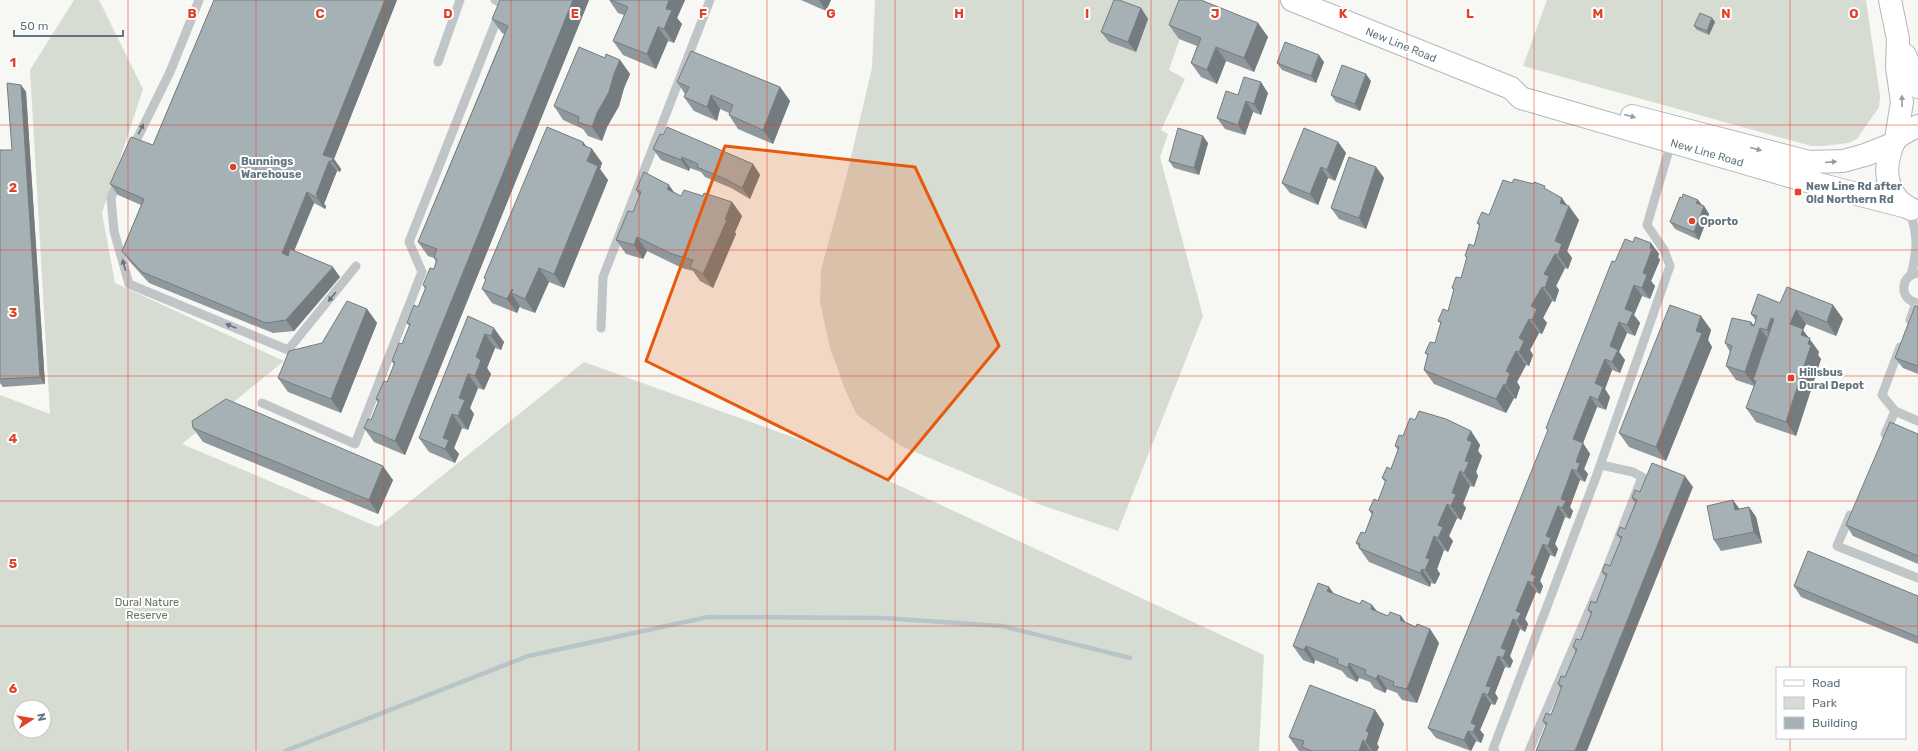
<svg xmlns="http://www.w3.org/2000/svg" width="1918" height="751" font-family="Rubik,sans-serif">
<rect width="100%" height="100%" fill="#f7f7f4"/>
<g fill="#d7dcd3" fill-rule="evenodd">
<path d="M74 0H99L143 89 102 213 115 283 284 361 182 444 378 527 584 362 801 440 1264 655 1259 751H0V395L50 414 30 70ZM20 707H44V731H20Z"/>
<path d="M875 0H1193L1169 70 1185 79 1161 130 1168 134 1160 157 1203 316 1118 531 1041 505 901 446 857 415 846 392 830 348 820 302 821 270 846 178 872 68Z"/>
<path d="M1547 0H1866L1880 96 1879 107 1857 139 1848 143 1823 146H1811L1523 66Z"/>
</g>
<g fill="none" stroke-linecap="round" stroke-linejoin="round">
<path stroke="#b7c5c8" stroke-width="4.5" d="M285 751 528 656 708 617 883 618 1002 626 1130 658"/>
<g stroke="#b1b7ba" stroke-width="24">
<g id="primary">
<path d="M1292 0 1511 88 1521 98 1803 180 1907 207"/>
<path d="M1890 0 1898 39 1897 67 1902 102 1896 139"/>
<path d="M1905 55 1918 87"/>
<path d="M1632 116 1809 162 1843 161 1865 155 1893 144"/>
<path d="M1911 209C1889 199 1883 174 1890 153 1891 148 1893 143 1896 139 1902 133 1911 129 1918 126"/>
</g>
</g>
<g stroke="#c0c5c8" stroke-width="9">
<path d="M438 62 460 0"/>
<path d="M132 149 170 72 199 0"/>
<path d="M119 179 111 198 114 231 129 284 288 350 356 266"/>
<path d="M1909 209C1918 236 1918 248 1911 275"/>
<path d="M1918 273C1899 275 1899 301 1918 303"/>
<path d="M1910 320 1916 303"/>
<path d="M601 328 603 277 710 0"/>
<path d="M1900 347 1882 395 1895 411 1918 421"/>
<path d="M262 403 355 444 422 272 409 242 503 4 495 0"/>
<path d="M1885 434 1895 411"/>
<path d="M1850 515 1837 546 1918 578"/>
<path d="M1495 751 1493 749 1596 477 1670 266 1664 250 1647 225 1671 143"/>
<path d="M1529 751 1603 578 1642 477 1633 472 1601 465"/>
</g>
<use href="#primary" stroke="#fff" stroke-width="22"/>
</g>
<g fill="#8f989c">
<path d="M214 0H397L334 159 341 169 340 172 337 171 324 204 326 206 325 209 314 203 294 251 340 277 294 331 273 333 149 283 130 262 122 251 141 205 118 195 110 184 153 145Z"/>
<path d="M589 0 405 455 374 442 364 428 371 420 378 403 376 399 387 382 394 365 392 361 402 344 410 327 407 323 418 307 425 289 423 285 434 269 436 262 434 258 428 256 418 242 504 34 502 33 492 19Z"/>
<path d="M609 0H685L677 18 682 24 674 43 668 41 656 69 623 55 613 41 624 15 618 13Z"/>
<path d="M801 0H831L826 11Z"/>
<path d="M1141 8 1148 19 1136 52 1109 42 1101 32Z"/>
<path d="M1712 18 1715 22 1709 35 1697 30 1694 26Z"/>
<path d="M1258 23 1268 37 1254 72 1226 61 1217 84 1201 77 1191 63 1197 46 1179 39 1169 25Z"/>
<path d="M605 58 620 60 630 74 624 88 619 106 607 127 602 141 588 136 583 129 563 120 554 106Z"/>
<path d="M1324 62 1316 83 1282 70 1277 63Z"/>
<path d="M1371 81 1360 111 1336 102 1331 95Z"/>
<path d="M677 82 780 87 790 101 773 144 738 129 729 115V113L720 109 717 121 694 111 684 97 685 94Z"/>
<path d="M21 85 26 92 45 384 3 387 0 383V150H12Z"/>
<path d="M1268 93 1261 115 1253 112 1245 135 1225 129 1217 118 1238 95Z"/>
<path d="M583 142 586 146 592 149 602 163 600 169 608 180 564 288 549 282 535 313 521 308 520 306 517 313 492 303 482 289 486 280 484 278Z"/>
<path d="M1338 142 1346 153 1335 181 1328 178 1318 205 1290 193 1282 183Z"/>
<path d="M1208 143 1199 175 1174 168 1169 161Z"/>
<path d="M653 149 753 164 760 175 750 199 731 188 705 177 701 172 690 168 689 171 661 160Z"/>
<path d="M1376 167 1384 178 1366 229 1339 219 1331 208Z"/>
<path d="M1512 183 1547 190 1567 206 1579 220 1567 251 1572 258 1568 269 1565 268 1556 286 1559 290 1555 302 1552 301 1543 318 1547 323 1542 334 1539 333 1530 350 1533 355 1529 366 1526 365 1517 382 1520 387 1516 399 1514 398 1506 413 1434 384 1424 370 1428 356 1425 353 1435 343 1441 324 1438 321 1448 311 1454 291 1452 288 1461 278 1467 258 1465 256 1474 246 1479 226 1477 223 1489 215Z"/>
<path d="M636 190 674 193 681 196H703L732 202 742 216 735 232 736 234 713 288 700 281 693 271 682 268 647 251 643 259 626 254 616 240 633 212 640 196Z"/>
<path d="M1682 198 1698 200 1702 205 1704 206 1709 214 1699 240 1675 229 1670 222Z"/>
<path d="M1633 242 1651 243 1659 254 1658 257 1660 260 1651 281 1655 286 1650 299 1642 296 1634 315 1640 323 1635 336 1627 333 1619 352 1625 360 1620 373 1612 370 1605 389 1610 397 1606 410 1597 407 1583 443 1590 454 1584 469 1588 474 1585 482 1580 480 1570 507 1573 511 1570 519 1565 517 1555 544 1558 549 1555 557 1550 555 1540 581 1543 586 1540 594 1536 592 1525 619 1528 624 1525 632 1520 629 1510 656 1513 661 1510 668 1505 667 1495 693 1498 698 1495 705 1491 704 1480 730 1484 735 1481 743 1476 741 1471 751 1436 738 1428 728 1548 431 1546 428Z"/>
<path d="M1780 303 1833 305 1843 319 1836 336 1806 324 1803 330 1819 352 1818 355 1821 359 1796 436 1756 422 1746 408 1754 386 1736 380 1726 366 1730 352 1725 343 1751 322 1754 325 1756 321 1751 314Z"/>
<path d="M1918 307V374L1903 368 1895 358Z"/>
<path d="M367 309 377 323 341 413 288 392 278 378 322 343Z"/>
<path d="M468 316 504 342 501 350 495 348 487 368 491 374 484 390 478 388 470 408 474 414 468 430 462 428 454 448 459 454 455 463 429 452 419 438Z"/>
<path d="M1701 316 1711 330 1708 340 1712 347 1666 461 1629 447 1619 433Z"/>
<path d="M1415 420 1471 431 1480 445 1478 451 1482 456 1476 472 1478 476 1474 487 1470 486 1463 504 1466 508 1461 520 1457 518 1449 536 1453 541 1448 552 1444 550 1437 569 1440 574 1435 584 1431 583 1430 587 1369 562 1359 548V547L1356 543 1365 533 1372 515 1369 510 1378 501 1385 482 1382 478 1391 469 1398 450 1395 446 1403 436Z"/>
<path d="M193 428 393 480 378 514 203 442Z"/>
<path d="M1918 434V564L1853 536 1846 525Z"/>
<path d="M1693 487 1546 726 1543 721 1551 715 1561 689 1558 684 1565 677 1576 652 1573 647 1581 640 1591 614 1588 610 1596 603 1606 577 1602 572 1610 566 1621 540 1617 535 1625 529 1635 503 1632 498 1640 492Z"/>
<path d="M1733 500 1739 509 1749 507 1756 517 1762 543 1721 551 1714 540Z"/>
<path d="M1794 586 1918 596V644L1801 597Z"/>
<path d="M1329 587 1334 594 1360 604 1372 605 1377 611 1388 616H1401L1406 623 1416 627 1430 629 1439 643 1417 703 1402 700 1397 693 1387 689 1385 693 1374 688 1370 682 1359 678 1357 682 1347 677 1342 671 1315 660 1314 664 1303 660 1293 646Z"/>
<path d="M1375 710 1384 724 1377 744 1379 747 1377 751H1299L1289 737Z"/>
</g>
<g fill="#747c7f">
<path d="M385 0H397L334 159 341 169 340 172 332 161H329L337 171 324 204 326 206 325 209 317 198 316 195 323 155Z"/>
<path d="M573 0H589L405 455 395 441Z"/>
<path d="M669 0H685L677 18 682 24 674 43 664 29 666 9Z"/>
<path d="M819 0H831L826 11Z"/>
<path d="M1141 8 1148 19 1136 52 1128 42Z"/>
<path d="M1712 18 1715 22 1709 35 1707 31Z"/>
<path d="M1258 23 1268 37 1254 72 1244 58Z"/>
<path d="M658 27 668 41 656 69 647 54Z"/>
<path d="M1216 47 1226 61 1217 84 1207 70Z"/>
<path d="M1319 55 1324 62 1316 83 1311 76Z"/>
<path d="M620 60 630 74 624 88 619 106 607 127 602 141 592 127 597 113Z"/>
<path d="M1366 74 1371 81 1360 111 1355 104Z"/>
<path d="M1261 82 1268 93 1261 115 1254 104Z"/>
<path d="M21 85 26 92 45 384 40 377Z"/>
<path d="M780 87 790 101 773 144 763 130Z"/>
<path d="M711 95 720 109 717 121 707 107Z"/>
<path d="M1246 101 1253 112 1245 135 1238 125Z"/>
<path d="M1203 136 1208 143 1199 175 1194 168Z"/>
<path d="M583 142 591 153 592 149 602 163 600 169 608 180 564 288 554 274 587 161 583 145Z"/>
<path d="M1338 142 1346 153 1335 181 1327 170Z"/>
<path d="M682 157 690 168 689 171 681 160Z"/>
<path d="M753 164 760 175 750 199 742 188Z"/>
<path d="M1321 167 1328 178 1318 205 1310 194Z"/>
<path d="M1376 167 1384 178 1366 229 1359 218Z"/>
<path d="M669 185 679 199 667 189Z"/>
<path d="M307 192 314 203 289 263 282 253Z"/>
<path d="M1562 198 1569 208V206L1579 220 1567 251 1572 258 1568 269 1558 255 1555 241 1560 203Z"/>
<path d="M1698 200 1703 207 1696 203Z"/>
<path d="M732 202 742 216 735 232 736 234 713 288 703 274Z"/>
<path d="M1704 206 1709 214 1699 240 1694 232Z"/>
<path d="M637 237 647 251 643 259 634 245Z"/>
<path d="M1651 243 1659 254 1658 257 1660 260 1651 281 1655 286 1650 299 1642 288 1643 273Z"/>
<path d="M1555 254 1565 268 1556 286 1559 290 1555 302 1545 288 1544 274Z"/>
<path d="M333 267 340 277 294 331 286 320Z"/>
<path d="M539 268 549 282 535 313 525 299Z"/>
<path d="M1634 285 1642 296 1634 315 1640 323 1635 336 1627 325 1625 309Z"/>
<path d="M1542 287 1552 301 1543 318 1547 323 1542 334 1532 320 1531 306Z"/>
<path d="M512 289 516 295 511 293 520 306 517 313 507 299Z"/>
<path d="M1833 305 1843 319 1836 336 1827 322Z"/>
<path d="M367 309 377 323 341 413 331 399Z"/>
<path d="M1796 310 1806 324 1803 330 1819 352 1818 355 1821 359 1796 436 1786 422 1790 324Z"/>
<path d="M1701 316 1711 330 1708 340 1712 347 1666 461 1656 447Z"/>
<path d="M1771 318 1781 332 1777 344 1767 330Z"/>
<path d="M1529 319 1539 333 1530 350 1533 355 1529 366 1519 352V338Z"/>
<path d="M1619 322 1627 333 1619 352 1625 360 1620 373 1612 362 1610 346Z"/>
<path d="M1751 322 1759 332 1760 328 1770 342 1756 381 1753 380 1756 384 1755 386 1745 372Z"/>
<path d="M494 328 504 342 501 350 491 336Z"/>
<path d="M485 334 495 348 487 368 491 374 484 390 475 376 476 357Z"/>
<path d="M1516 351 1526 365 1517 382 1520 387 1516 399 1506 385V371Z"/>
<path d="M1605 359 1612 370 1605 389 1610 397 1606 410 1598 400 1595 383Z"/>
<path d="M468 374 478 388 470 408 474 414 468 430 458 416 459 398Z"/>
<path d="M1504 384 1514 398 1506 413 1496 399Z"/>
<path d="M1590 396 1597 407 1583 443 1590 454 1584 469 1588 474 1585 482 1577 471 1573 439Z"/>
<path d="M452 414 462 428 454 448 459 454 455 463 445 449 443 438Z"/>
<path d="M1471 431 1480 445 1478 451 1482 456 1476 472 1478 476 1474 487 1464 473 1465 461 1467 440Z"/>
<path d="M383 466 393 480 378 514 369 500Z"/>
<path d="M1572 469 1580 480 1570 507 1573 511 1570 519 1562 508 1561 499Z"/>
<path d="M1460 471 1470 486 1463 504 1466 508 1461 520 1451 506 1452 493Z"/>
<path d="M1685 476 1693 487 1587 751H1575Z"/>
<path d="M1733 500 1741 511 1735 510Z"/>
<path d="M1447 504 1457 518 1449 536 1453 541 1448 552 1438 538V525Z"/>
<path d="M1558 506 1565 517 1555 544 1558 549 1555 557 1548 546 1546 536Z"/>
<path d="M1749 507 1756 517 1762 543 1754 532Z"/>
<path d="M1434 536 1444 550 1437 569 1440 574 1435 584 1425 570 1426 558Z"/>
<path d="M1543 544 1550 555 1540 581 1543 586 1540 594 1533 583 1531 574Z"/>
<path d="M1422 569 1431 583 1430 587 1420 573Z"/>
<path d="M1528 581 1536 592 1525 619 1528 624 1525 632 1517 621 1516 611Z"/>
<path d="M1329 587 1339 601 1327 591Z"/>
<path d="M1372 605 1382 619 1371 609Z"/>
<path d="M1401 616 1411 630 1400 620Z"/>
<path d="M1513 619 1520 629 1510 656 1513 661 1510 668 1503 658 1501 648Z"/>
<path d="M1430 629 1439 643 1417 703 1407 689Z"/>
<path d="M1306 646 1315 660 1314 664 1304 650Z"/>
<path d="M1498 656 1505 667 1495 693 1498 698 1495 705 1488 695 1486 686Z"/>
<path d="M1349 663 1359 678 1357 682 1348 668Z"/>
<path d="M1378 675 1387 689 1385 693 1376 679Z"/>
<path d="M1483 693 1491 704 1480 730 1484 735 1481 743 1473 732 1471 723Z"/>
<path d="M1375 710 1384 724 1377 744 1379 747 1377 751H1372L1366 742V731Z"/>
<path d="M1468 731 1476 741 1471 751 1464 740Z"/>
<path d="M1363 740 1370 751H1359Z"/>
</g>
<g fill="#a6b1b5" stroke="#747c7f">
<path d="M214 0H385L323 155 333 158 332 161H329L316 195H318L317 198 307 192 282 253 288 256 290 249 333 267 286 320 266 323 142 272 122 251 144 199 110 184 131 137 153 145Z"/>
<path d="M500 0H573L395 441 364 428 368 419 371 420 379 400 376 399 384 381 387 382 395 362 392 361 399 343 402 344 410 324 407 323 414 305 418 307 426 287 423 285 430 268 434 269 437 259 434 258 437 249 418 242 508 26 492 19Z"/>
<path d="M611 0H669L666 9 672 10 664 29 658 27 647 54 613 41 628 7Z"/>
<path d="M1114 0H1119L1141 8 1128 42 1101 32Z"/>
<path d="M1179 0H1201L1258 23 1244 58 1216 47 1207 70 1191 63 1201 38 1169 25Z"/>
<path d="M1700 13 1712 18 1707 31 1694 26Z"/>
<path d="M1285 42 1319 55 1311 76 1277 63Z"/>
<path d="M579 47 605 58 606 54 620 60 614 74 609 92 597 113 592 127 578 122 579 117 554 106Z"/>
<path d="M691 51 780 87 763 130 729 115 733 105 711 95 707 107 684 97 689 87 677 82Z"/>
<path d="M1342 65 1366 74 1355 104 1331 95Z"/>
<path d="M1244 77 1261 82 1254 104 1246 101 1238 125 1217 118 1226 91 1238 95Z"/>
<path d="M7 83 21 85 40 377 0 379V150H12Z"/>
<path d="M547 127 583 142V145L592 149 587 161 598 166 554 274 539 268 525 299 511 293 513 290 512 289 507 299 482 289 486 279 484 278Z"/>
<path d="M667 127 753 164 742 188 723 178 697 167 698 164 682 157 681 160 653 149 660 134 663 135Z"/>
<path d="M1178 128 1203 136 1194 168 1169 161Z"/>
<path d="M1304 128 1338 142 1327 170 1321 167 1310 194 1282 183Z"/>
<path d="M1349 157 1376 167 1359 218 1331 208Z"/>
<path d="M644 172 669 185 667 189 681 196 684 190 703 196 704 193 732 202 725 219 727 220 703 274 690 267 693 260 672 254 637 237 634 245 616 240 628 211 633 212 641 192 636 190Z"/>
<path d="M1514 179 1534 184V182L1545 186 1544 188 1562 198 1560 203 1569 206 1555 241 1562 244 1558 255 1555 254 1544 274 1549 276 1545 288 1542 287 1531 306 1537 309 1532 320 1529 319 1519 338 1524 341 1519 352 1516 351 1506 371 1510 373 1506 385 1504 384 1496 399 1424 370 1428 354 1425 353 1430 342 1435 343 1441 322 1438 321 1443 309 1448 311 1454 289 1452 288 1456 277 1461 278 1467 257 1465 256 1469 244 1474 246 1480 224 1477 223 1482 212 1489 215 1503 180 1512 183Z"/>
<path d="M1683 194 1698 200 1696 203 1704 206 1694 232 1670 222 1680 197 1682 198Z"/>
<path d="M1635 237 1651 243 1650 248 1652 249 1643 273 1647 275 1642 288 1634 285 1625 309 1633 312 1627 325 1619 322 1610 346 1618 350 1612 362 1605 359 1595 383 1603 387 1598 400 1590 396 1573 439 1583 443 1576 462 1580 463 1577 471 1572 469 1561 499 1566 501 1562 508 1558 506 1546 536 1551 538 1548 546 1543 544 1531 574 1536 576 1533 583 1528 581 1516 611 1521 613 1517 621 1513 619 1501 648 1506 650 1503 658 1498 656 1486 686 1491 687 1488 695 1483 693 1471 723 1476 725 1473 732 1468 731 1464 740 1428 728 1548 430 1546 428 1612 261 1615 262 1625 239 1633 242Z"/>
<path d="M1787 287 1833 305 1827 322 1796 310 1790 324 1803 329 1801 335 1810 338 1808 344 1811 345 1786 422 1746 408 1756 381 1753 380 1774 319 1771 318 1767 330 1760 328 1745 372 1726 366 1732 346 1725 343 1732 318 1751 322V325L1754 326 1757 316 1751 314 1758 294 1780 303Z"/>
<path d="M347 301 367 309 331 399 278 378 289 351 322 343Z"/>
<path d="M1670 305 1701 316 1696 331 1702 333 1656 447 1619 433Z"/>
<path d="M1915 306 1918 307V366L1895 358Z"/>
<path d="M468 316 494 328 491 336 485 334 476 357 481 360 475 376 468 374 459 398 465 400 458 416 452 414 443 438 449 440 445 449 419 438Z"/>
<path d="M226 399 383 466 369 500 193 428 192 421Z"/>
<path d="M1419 411 1446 419 1471 431 1467 440 1472 442 1465 461 1469 462 1464 473 1460 471 1452 493 1456 494 1451 506 1447 504 1438 525 1443 527 1438 538 1434 536 1426 558 1430 559 1425 570 1422 569 1420 573 1359 548 1360 544 1356 543 1361 532 1365 533 1373 512 1369 510 1374 499 1378 501 1386 480 1382 478 1387 467 1391 469 1399 447 1395 446 1399 435 1403 436 1410 418 1415 420Z"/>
<path d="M1890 422 1918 434V556L1846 525Z"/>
<path d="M1652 463 1685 476 1575 751H1536L1547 723 1543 721 1546 713 1551 715 1562 686 1558 684 1561 676 1565 677 1577 649 1573 647 1576 639 1581 640 1592 612 1588 610 1591 601 1596 603 1607 574 1602 572 1605 564 1610 566 1622 537 1617 535 1620 527 1625 529 1637 500 1632 498 1635 490 1640 492Z"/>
<path d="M1733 500 1735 510 1749 507 1754 532 1714 540 1707 506Z"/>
<path d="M1808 551 1918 596V637L1794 586Z"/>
<path d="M1318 583 1329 587 1327 591 1360 604 1362 600 1372 605 1371 609 1388 616 1390 612 1401 616 1400 620 1416 627 1417 624 1430 629 1407 689 1393 686 1394 682 1378 675 1376 679 1365 674 1366 670 1349 663 1348 668 1337 663 1338 659 1306 646 1304 650 1293 646Z"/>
<path d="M1310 685 1375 710 1366 731 1369 732 1366 742 1363 740 1359 751H1312L1302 747 1304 741 1289 737Z"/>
</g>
<defs><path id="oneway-solid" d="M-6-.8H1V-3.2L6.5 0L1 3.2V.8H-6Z"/></defs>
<g fill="#919ea5">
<use href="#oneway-solid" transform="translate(1902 101) rotate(-90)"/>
<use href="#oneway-solid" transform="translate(1630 116) rotate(15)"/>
<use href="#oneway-solid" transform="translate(1756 149) rotate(15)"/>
<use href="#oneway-solid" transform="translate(1831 162) rotate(-5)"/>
</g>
<g fill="#62757f">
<use href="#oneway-solid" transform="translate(141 129) rotate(-64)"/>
<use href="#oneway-solid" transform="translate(124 265) rotate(-106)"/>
<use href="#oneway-solid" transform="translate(332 297) rotate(129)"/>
<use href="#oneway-solid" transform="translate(231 326) rotate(-157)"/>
</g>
<path fill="#e8590c" fill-opacity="0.2" stroke="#e8590c" stroke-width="3" stroke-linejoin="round" d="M725 146 915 167 999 346 888 480 646 361Z"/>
<path fill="none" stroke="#e34028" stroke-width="1" stroke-opacity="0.55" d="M128 0V751M256 0V751M384 0V751M511 0V751M639 0V751M767 0V751M895 0V751M1023 0V751M1151 0V751M1279 0V751M1407 0V751M1534 0V751M1662 0V751M1790 0V668M0 125H1918M0 250H1918M0 376H1918M0 501H1918M0 626H1918M1790 738V751"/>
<g fill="#e34028" stroke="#fff" stroke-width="1.5">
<circle cx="233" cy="167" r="4"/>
<rect x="1794" y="188" width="8" height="8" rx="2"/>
<circle cx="1692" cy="221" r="4"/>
<rect x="1787" y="374" width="8" height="8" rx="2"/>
</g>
<g text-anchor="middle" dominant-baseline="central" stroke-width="4" stroke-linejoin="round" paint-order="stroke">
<g font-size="11" fill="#62757f" stroke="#fff">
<text transform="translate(1401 45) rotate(22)">New Line Road</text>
<text transform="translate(1707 153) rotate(16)">New Line Road</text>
</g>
<g font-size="11" font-weight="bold" fill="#62757f" stroke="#fff" text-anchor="start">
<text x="241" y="161">Bunnings<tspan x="241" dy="13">Warehouse</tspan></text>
<text x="1806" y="186">New Line Rd after<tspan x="1806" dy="13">Old Northern Rd</tspan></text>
<text x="1700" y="221">Oporto</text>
<text x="1799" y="372">Hillsbus<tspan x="1799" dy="13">Dural Depot</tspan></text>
</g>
<g font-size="11" fill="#677761" stroke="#fff">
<text x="147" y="602">Dural Nature<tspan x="147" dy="13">Reserve</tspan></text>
</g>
</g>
<g font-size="13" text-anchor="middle" font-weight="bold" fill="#e34028" stroke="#fff" stroke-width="4" stroke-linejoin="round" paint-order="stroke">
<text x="192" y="18">B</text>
<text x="320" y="18">C</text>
<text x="448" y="18">D</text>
<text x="575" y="18">E</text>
<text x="703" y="18">F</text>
<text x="831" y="18">G</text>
<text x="959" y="18">H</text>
<text x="1087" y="18">I</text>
<text x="1215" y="18">J</text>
<text x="1343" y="18">K</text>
<text x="1470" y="18">L</text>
<text x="1598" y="18">M</text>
<text x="1726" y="18">N</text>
<text x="1854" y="18">O</text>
<text x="13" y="67">1</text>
<text x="13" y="192">2</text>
<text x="13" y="317">3</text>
<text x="13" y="443">4</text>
<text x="13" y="568">5</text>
<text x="13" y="693">6</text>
</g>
<rect x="1776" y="667" width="130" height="72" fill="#ffffff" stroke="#c0c8cc"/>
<rect x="1784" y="680" width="20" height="6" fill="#ffffff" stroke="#c0c8cc"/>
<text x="1812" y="687" font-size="12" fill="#62757f">Road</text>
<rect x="1784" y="697" width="20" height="12" fill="#d7dcd3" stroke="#c0c8cc"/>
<text x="1812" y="707" font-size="12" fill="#62757f">Park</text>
<rect x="1784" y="717" width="20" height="12" fill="#a6b1b5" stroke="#c0c8cc"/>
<text x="1812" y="727" font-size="12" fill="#62757f">Building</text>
<g transform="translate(32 719) rotate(78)"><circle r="19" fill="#ffffff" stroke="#c0c8cc"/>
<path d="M0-3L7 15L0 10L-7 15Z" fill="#e34028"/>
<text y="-6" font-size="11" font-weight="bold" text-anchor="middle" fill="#62757f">N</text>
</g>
<path d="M14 30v6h109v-6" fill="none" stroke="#62757f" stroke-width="2"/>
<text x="20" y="30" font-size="12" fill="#62757f" stroke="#ffffff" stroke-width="3" paint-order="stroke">50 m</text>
</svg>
